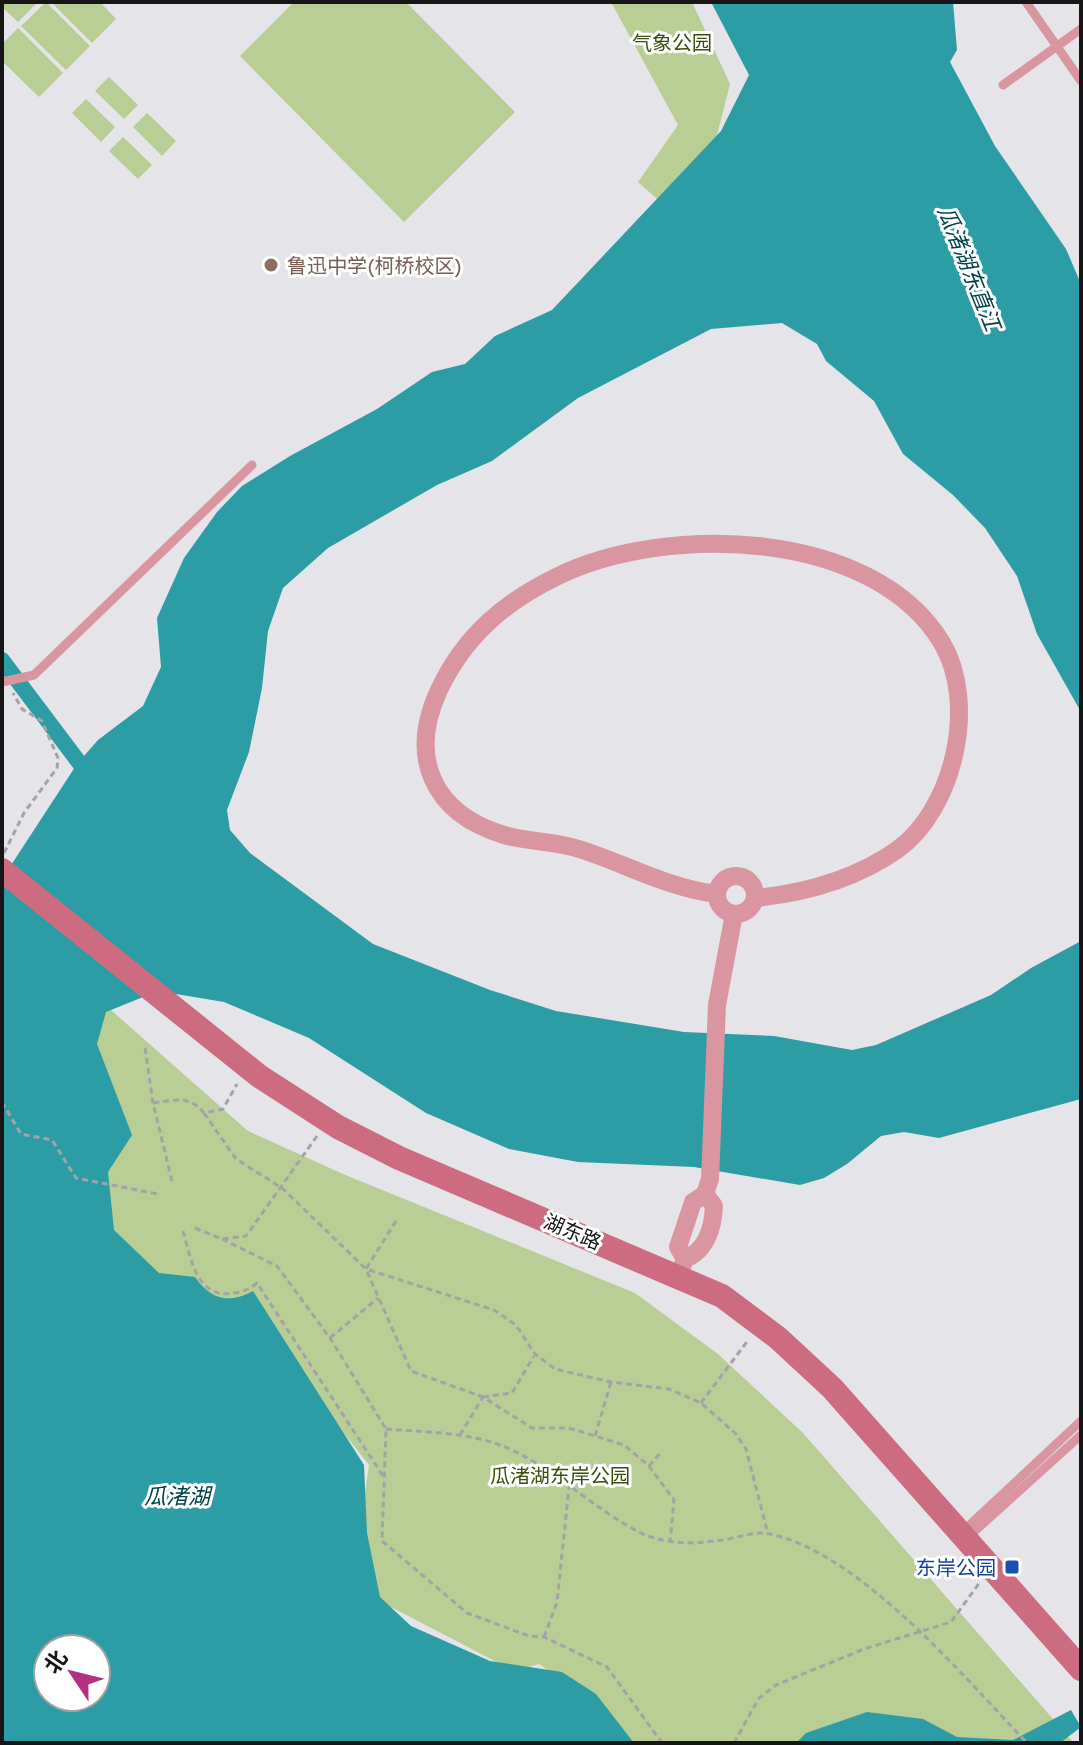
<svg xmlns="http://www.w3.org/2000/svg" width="1083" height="1745" font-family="'Golos Text','Noto Sans SC',sans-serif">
<rect width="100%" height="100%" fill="#e5e4e9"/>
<g fill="#b9ce94">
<path d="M2 2H38L18 22 2 7Z"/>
<path d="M46 2 90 46 66 70 21 26Z"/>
<path d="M51 2H100L116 19 92 43Z"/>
<path d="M294 2H406L515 112 404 222 240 56Z"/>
<path d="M611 2H692L730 84 715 143 664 205 638 182 678 125Z"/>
<path d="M18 28 63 73 39 97 2 61V44Z"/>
<path d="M109 77 138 105 124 119 95 91Z"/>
<path d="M86 99 115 127 101 142 72 113Z"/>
<path d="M147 113 176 141 162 156 133 127Z"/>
<path d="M123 137 152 165 138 179 109 151Z"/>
<path d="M103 1003 248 1131 343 1174 635 1293 718 1354 803 1433 1074 1743H621L582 1693 539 1664 514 1671 368 1595 355 1567 369 1465 241 1303 209 1311 100 1238 82 1045Z"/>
</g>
<g fill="#2c9da5" fill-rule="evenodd">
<path d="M711 2H953L957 50 950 62 995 146 1066 249 1081 284V712L1037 634 1017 576 985 528 953 495 903 454 874 401 826 361 817 344 782 323 711 329 578 398 492 461 437 485 328 548 283 588 268 631 262 688 249 752 227 810 230 830 250 853 373 944 490 990 556 1011 684 1032 774 1036 852 1050 876 1045 991 995 1031 968 1081 941V1099L939 1138 904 1132 881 1136 847 1164 824 1178 800 1185 694 1167 578 1162 509 1149 426 1113 309 1038 224 1002 158 991 106 1012 97 1044 132 1135 108 1172 114 1230 159 1273 195 1277C211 1300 229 1304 253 1291L364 1465 367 1533 380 1597 411 1626 490 1661 562 1672 596 1694 634 1743H2V879L77 764 98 740 143 706 161 667 157 618 184 558 217 512 242 486 290 456 377 409 432 372 465 364 495 336 552 310 721 131 749 75ZM48 1649H96V1697H48Z"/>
<path d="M1071 1710 1081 1727 1060 1743H796L806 1733 867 1712 923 1719 957 1737 1013 1740Z"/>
</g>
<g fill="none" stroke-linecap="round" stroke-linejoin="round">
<path stroke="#2c9da5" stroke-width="16" d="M2 660 90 777"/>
<g stroke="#a4a4a7" stroke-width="3" stroke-dasharray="6 4" stroke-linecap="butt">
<path d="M4 853 24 813 57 768 58 758 42 721 22 709 13 693"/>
<path d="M145 1048 153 1103 172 1181"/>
<path d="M2 1102 21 1134 52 1140 76 1178 158 1194"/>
<path d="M153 1103C174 1100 190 1095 204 1113L223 1109 237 1084"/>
<path d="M204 1113 236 1159 282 1188 366 1269 411 1371 483 1397 532 1428H569L624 1445 649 1466 674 1500 670 1542"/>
<path d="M396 1221 366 1269 494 1310 516 1325 535 1354 555 1369 611 1382 669 1389 701 1403 736 1434 746 1449 768 1534"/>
<path d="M195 1228 222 1239 246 1236 317 1136"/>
<path d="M183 1231C191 1258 196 1300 234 1293 243 1292 250 1289 257 1283L383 1476"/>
<path d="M222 1239 277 1266 330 1338 386 1429 382 1541 467 1613 529 1636 544 1637 607 1667 662 1743"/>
<path d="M330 1338 378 1298"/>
<path d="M483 1397 512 1393 534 1356"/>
<path d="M701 1403 749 1339"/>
<path d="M386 1429C424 1432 464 1432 500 1445 545 1461 595 1510 639 1532 668 1546 698 1544 728 1539 743 1536 756 1531 770 1534 860 1553 965 1678 1027 1743"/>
<path d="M460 1435 483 1397"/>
<path d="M595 1436 611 1382"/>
<path d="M649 1466 661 1452"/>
<path d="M544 1637 557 1602 569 1487"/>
<path d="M734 1743 759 1698 776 1685 864 1649 951 1622 980 1582"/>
</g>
<g stroke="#d996a1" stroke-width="9">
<path d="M1026 2 1081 81"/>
<path d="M1003 85 1081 29"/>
<path d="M2 682 34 675 252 465"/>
<path d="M961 1533 1081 1421"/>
<path d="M966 1539 1081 1435"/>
</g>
<g stroke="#d996a1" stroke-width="18">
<circle cx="736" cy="895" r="19"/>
<path d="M716 894C668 888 624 863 579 849 554 841 528 842 504 835 432 813 408 757 439 690 464 637 503 603 556 577 664 523 873 528 942 643 978 704 954 809 897 850 854 880 806 893 755 898"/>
<path d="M705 1194 710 1179 717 1005 734 914"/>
<path d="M679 1275 685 1259C706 1251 713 1228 714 1206L705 1194 693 1202 678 1247 685 1259"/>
</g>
<path stroke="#cd6c80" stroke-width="24" d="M2 870 259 1076 338 1127 399 1158 722 1296 778 1338 832 1388 1081 1669"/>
</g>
<circle fill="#8d6e63" stroke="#fff" stroke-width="3" cx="271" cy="265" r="8"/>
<rect fill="#1a4fb4" stroke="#fff" stroke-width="3" x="1004" y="1559" width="16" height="16" rx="4"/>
<g text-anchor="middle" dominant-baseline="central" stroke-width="6" stroke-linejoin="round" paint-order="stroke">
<g font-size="20" fill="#3b4e0b" stroke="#fff">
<text x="672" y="42">气象公园</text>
<text x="560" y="1475">瓜渚湖东岸公园</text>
</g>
<g font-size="20" fill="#785e54" stroke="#fff" text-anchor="start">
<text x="287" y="265">鲁迅中学(柯桥校区)</text>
</g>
<g font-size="20" fill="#161617" stroke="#fff">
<text transform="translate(573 1231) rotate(23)">湖东路</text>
</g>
<g font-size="20" fill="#164399" stroke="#fff" text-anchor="end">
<text x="996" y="1567">东岸公园</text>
</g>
<g font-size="22" font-style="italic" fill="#004348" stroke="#fff">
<text transform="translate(970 268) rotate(68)">瓜渚湖东直江</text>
<text x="177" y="1495">瓜渚湖</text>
</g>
</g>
<rect width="1083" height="1745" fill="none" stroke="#161617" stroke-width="8"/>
<g transform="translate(72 1673) rotate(305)"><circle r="38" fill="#ffffff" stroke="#a2a2a2" stroke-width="2"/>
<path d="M0-6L14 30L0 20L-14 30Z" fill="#ae3182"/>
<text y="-12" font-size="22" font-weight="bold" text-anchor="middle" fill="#161617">北</text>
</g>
</svg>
